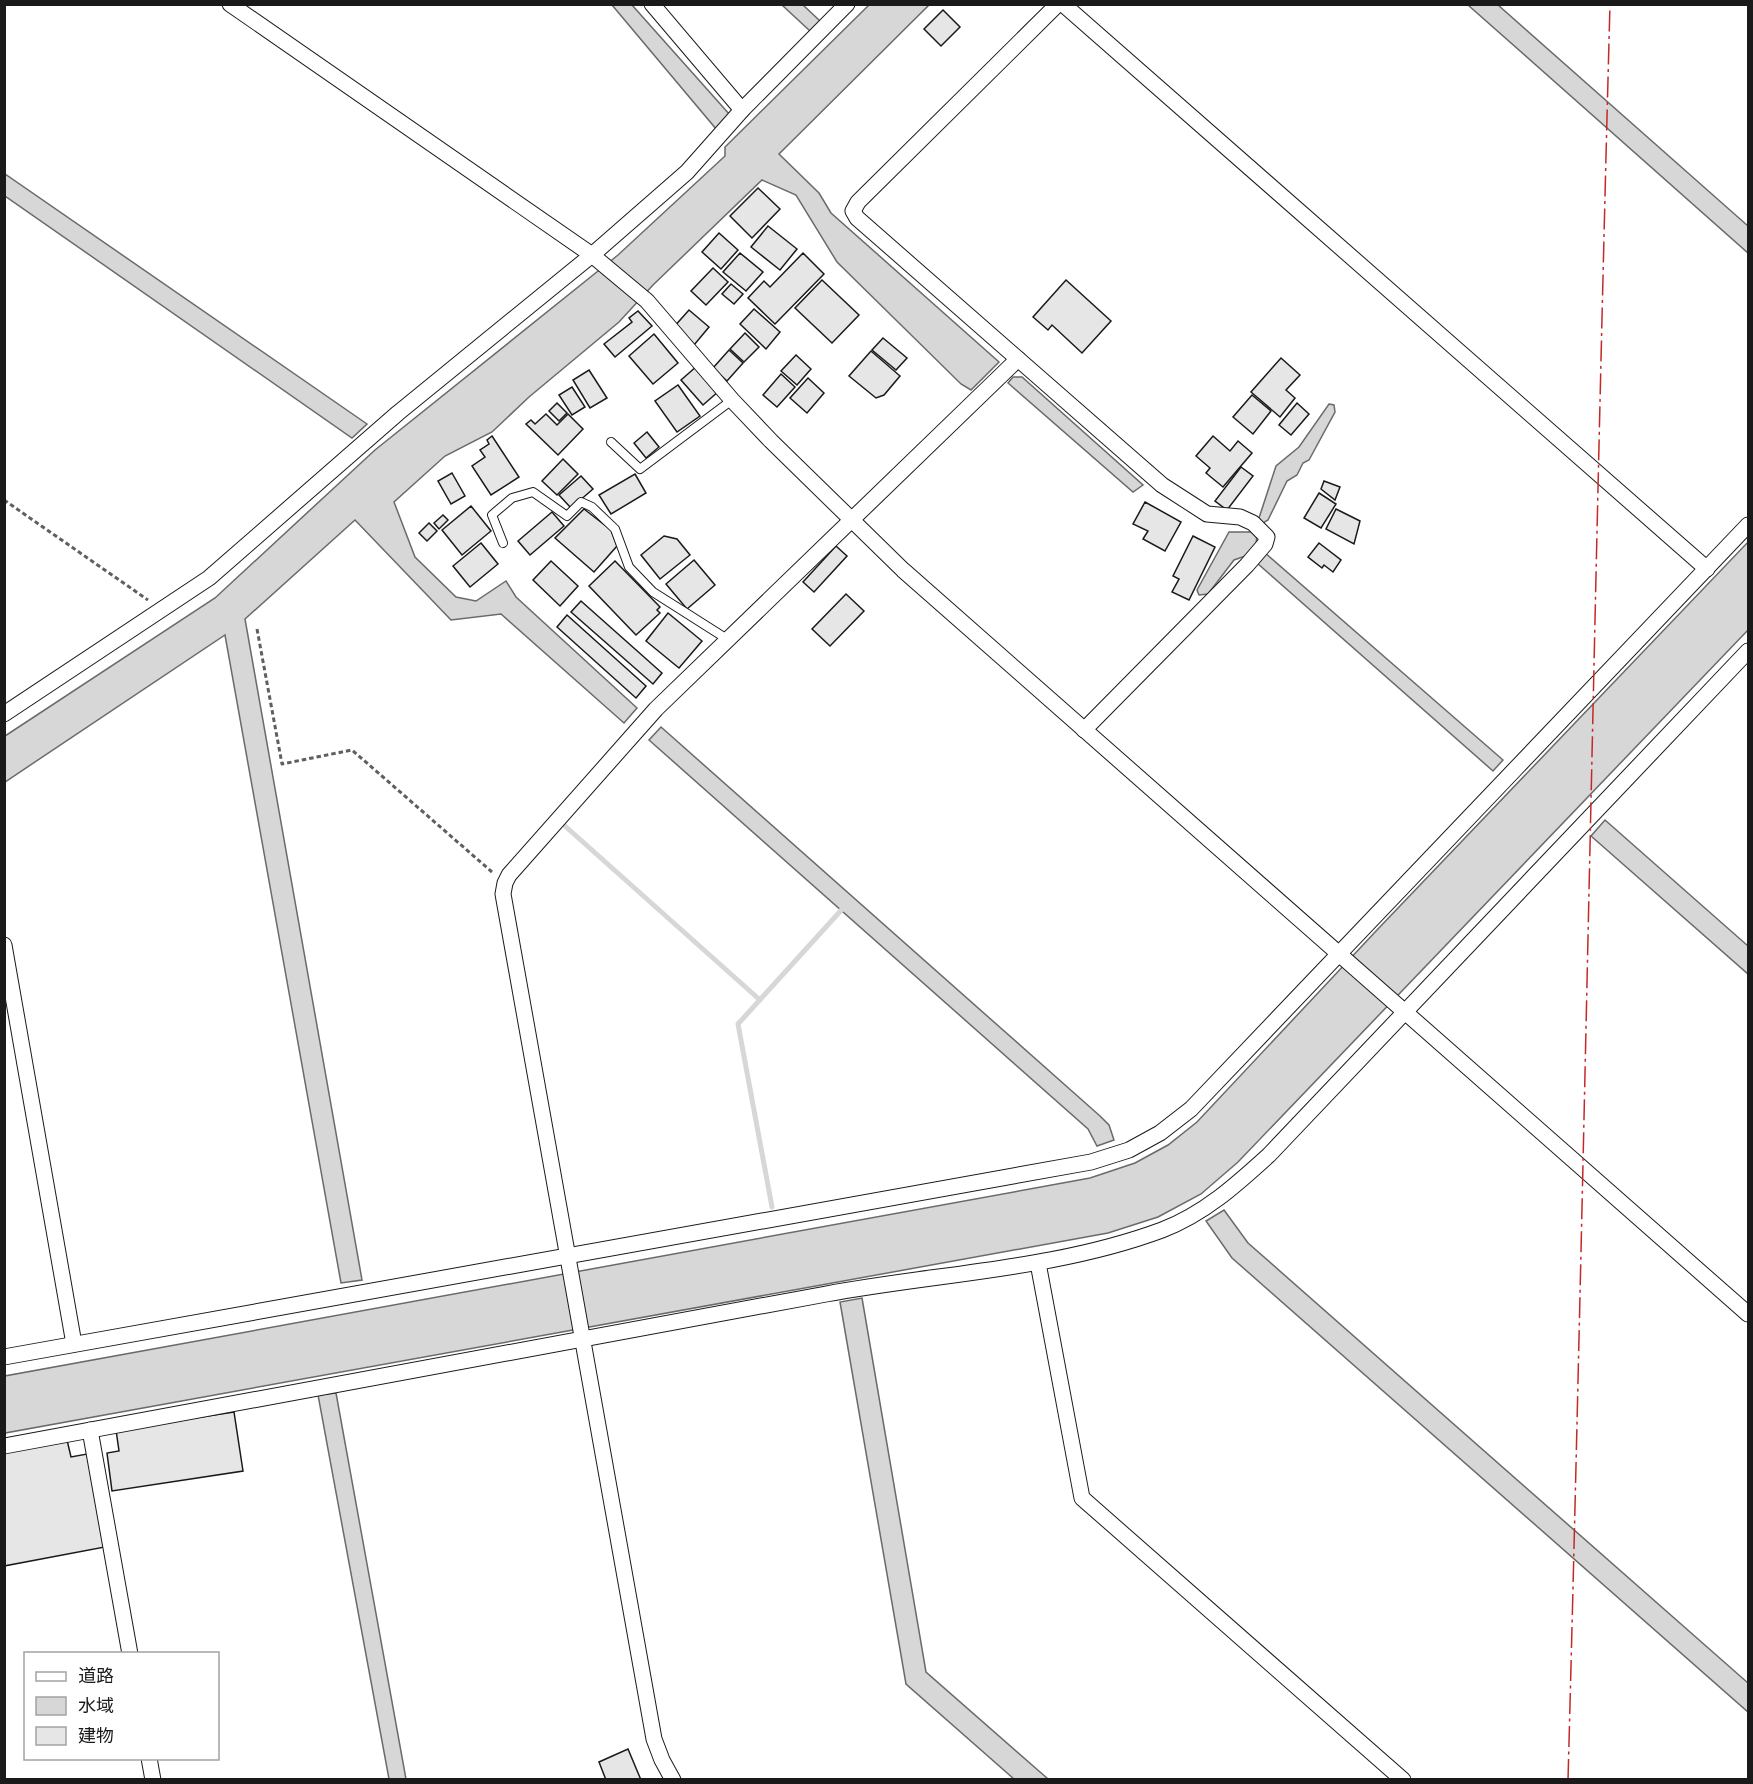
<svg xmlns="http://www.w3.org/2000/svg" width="1753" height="1784" font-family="'Nunito Sans','Noto Sans JP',sans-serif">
<rect width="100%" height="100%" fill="#fff"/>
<g fill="#d7d7d7" stroke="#6a6a6a" stroke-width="1.5">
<path d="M612 5H632L730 115 717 130Z"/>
<path d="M782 5H803L820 21 810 31Z"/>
<path d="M869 5H929L779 154 819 193 831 213 999 362 971 390 961 384 837 262 796 195 762 180 653 285 619 322 529 397 492 432 445 456 394 502 415 557 456 597 476 601 506 581 516 597 637 708 624 723 501 614 451 620 355 520 245 619 362 1280 341 1283 225 635 5 782V736L215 598 375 450 618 255 725 156V147Z"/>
<path d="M1468 5H1498L1748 226V253Z"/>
<path d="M4 174H5L367 424 352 438 5 196Z"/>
<path d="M1013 377H1022L1143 485 1133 492 1008 383Z"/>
<path d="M1329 404 1334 405 1335 412 1309 460 1303 463 1297 475 1287 481 1268 520C1259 524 1256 536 1256 545L1503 760 1493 771 1248 555 1234 560 1208 594 1199 595 1197 590 1229 532H1250L1259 518 1276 466 1299 447Z"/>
<path d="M1748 542V630L1238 1162 1201 1194 1158 1217 1108 1233 5 1433V1376L1090 1178 1135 1163 1168 1145 1197 1122 1377 930Z"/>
<path d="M661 727 1100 1116 1109 1125 1114 1140 1097 1146 1088 1129 649 740Z"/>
<path d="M1605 820 1748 946V974L1591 836Z"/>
<path d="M1224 1210 1248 1243 1748 1683V1712L1232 1258 1206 1221Z"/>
<path d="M862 1298 926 1672 1048 1779H1014L906 1684 840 1302Z"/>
<path d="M336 1393 406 1779H389L318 1395Z"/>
</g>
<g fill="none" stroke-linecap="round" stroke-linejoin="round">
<g stroke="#d7d7d7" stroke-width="5">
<path d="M565 826 760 1000"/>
<path d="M772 1207 738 1024 845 906"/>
</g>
</g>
<g fill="#e6e6e6" stroke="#1a1a1a" stroke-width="1.5">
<path d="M943 10 960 27 941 46 924 29Z"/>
<path d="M758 188 780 209 752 238 730 216Z"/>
<path d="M768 226 797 249 780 270 751 247Z"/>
<path d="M719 233 738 250 721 269 702 252Z"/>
<path d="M740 253 763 272 746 291 723 272Z"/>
<path d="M803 253 824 274 775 324 748 298 764 281 770 287Z"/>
<path d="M713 268 728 282 706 305 691 291Z"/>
<path d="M822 280 859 315 832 343 795 308Z"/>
<path d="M1066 280 1111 321 1082 353 1052 325 1048 330 1033 317Z"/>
<path d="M731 284 743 294 734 304 722 294Z"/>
<path d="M754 309 780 332 766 349 740 324Z"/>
<path d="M689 310 709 327 694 345 673 328Z"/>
<path d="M638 311 652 326 615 357 604 344 632 322 629 318Z"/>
<path d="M745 333 759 347 744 362 730 349Z"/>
<path d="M654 334 678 363 653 384 629 356Z"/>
<path d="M883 338 907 358 896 370 872 350Z"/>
<path d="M729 350 743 363 727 381 713 368Z"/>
<path d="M871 351 900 376 884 395 876 398 849 376Z"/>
<path d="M796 355 811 369 797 385 781 371Z"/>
<path d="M1281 358 1300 375 1286 390 1295 398 1280 417 1251 392Z"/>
<path d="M697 366 719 391 703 405 681 380Z"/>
<path d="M589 370 607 398 590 408 573 380Z"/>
<path d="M781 374 795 387 777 407 763 395Z"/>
<path d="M808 378 824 393 807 413 790 398Z"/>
<path d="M678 385 700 416 677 432 655 401Z"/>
<path d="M572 387 585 407 572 415 559 395Z"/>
<path d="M1252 395 1271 411 1253 434 1233 417Z"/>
<path d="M557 403 567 413 559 421 549 411Z"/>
<path d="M1297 403 1309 414 1291 435 1279 425Z"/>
<path d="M546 414 557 425 568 414 583 429 558 455 526 424 531 420 535 424Z"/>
<path d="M647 432 659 447 646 458 634 443Z"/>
<path d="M492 436 519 477 491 495 472 466 485 457 480 450 489 444 487 440Z"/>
<path d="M1213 436 1230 451 1238 441 1252 453 1223 487 1206 473 1210 468 1196 456Z"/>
<path d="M563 459 578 474 557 495 542 481Z"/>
<path d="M1241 467 1253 476 1227 510 1215 501Z"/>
<path d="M452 473 465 496 451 504 438 481Z"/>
<path d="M635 474 646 493 611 514 599 495Z"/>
<path d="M581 476 593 489 571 508 559 495Z"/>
<path d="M1324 481 1340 487 1335 500 1321 489Z"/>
<path d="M1319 493 1336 504 1321 528 1304 518Z"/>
<path d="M1145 502 1181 522 1165 551 1143 539 1148 531 1133 524Z"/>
<path d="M471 506 491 531 462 555 442 530Z"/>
<path d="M584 509 611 530 617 546 594 572 555 538Z"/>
<path d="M1336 509 1360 521 1354 544 1326 529Z"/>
<path d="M552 512 564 526 530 555 518 541Z"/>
<path d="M443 515 448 520 439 529 434 523Z"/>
<path d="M429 523 437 531 427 541 419 533Z"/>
<path d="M664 536 677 539 690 555 660 579 641 555Z"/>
<path d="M1193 536 1215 547 1189 600 1172 592 1179 579 1173 576Z"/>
<path d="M481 543 498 564 470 587 453 566Z"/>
<path d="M1319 543 1341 560 1333 572 1324 565 1322 568 1308 557Z"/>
<path d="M836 546 847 556 814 592 803 582Z"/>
<path d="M694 560 715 585 687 609 666 584Z"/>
<path d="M551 561 578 586 560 606 533 580Z"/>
<path d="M615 561 660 607 657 610 660 613 636 635 589 586Z"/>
<path d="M846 594 864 611 830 646 812 629Z"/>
<path d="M581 601 662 673 653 684 571 612Z"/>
<path d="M668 613 702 641 679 668 646 641Z"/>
<path d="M567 615 646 686 636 698 557 627Z"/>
<path d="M234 1412 243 1471 112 1491 107 1453 119 1451 116 1430Z"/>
<path d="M67 1440 71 1457 87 1454 105 1547 4 1566V1451Z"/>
<path d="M628 1749 641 1780H606L599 1762Z"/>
</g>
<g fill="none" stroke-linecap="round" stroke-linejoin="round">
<g stroke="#1a1a1a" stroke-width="10">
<g id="service">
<path d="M611 442 640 469 732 400"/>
<path d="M503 543 492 515 512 498 533 492 567 516 581 502 592 507 615 529 629 567 653 592 727 639"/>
</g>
</g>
<g stroke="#1a1a1a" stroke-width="17">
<g id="minor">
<path d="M230 4 592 255 647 301 732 400 771 441 903 570 1748 1314"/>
<path d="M652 4 742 110"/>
<path d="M1058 4 858 202 853 211 857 218 1162 485 1207 514 1240 517 1253 523 1267 537 1265 544 1247 565 1084 730"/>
<path d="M1063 4 1707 569"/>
<path d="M4 714 209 578 398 413 592 255 687 172 742 110 847 4"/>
<path d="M4 945 74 1344"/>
<path d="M1038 1263 1082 1498 1403 1780"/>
<path d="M4 1357 1091 1162 1129 1150 1160 1133 1191 1109 1748 525"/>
<path d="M90 1430 130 1654"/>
<path d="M4 1446C279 1397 553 1347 826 1294 938 1273 1054 1270 1162 1230 1204 1214 1236 1185 1269 1155L1748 651"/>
<path d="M149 1758 153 1780"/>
<path d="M673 1780 662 1760 654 1739 503 894 505 883 509 875 656 709 1018 359"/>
</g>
</g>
<g stroke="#5f5f5f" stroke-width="3" stroke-dasharray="4.5 3" stroke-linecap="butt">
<path d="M4 500 148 600"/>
<path d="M257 629 282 764 352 750 492 872"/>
</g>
<use href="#service" stroke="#fff" stroke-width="8"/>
<use href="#minor" stroke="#fff" stroke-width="15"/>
<path stroke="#c62828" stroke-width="1.5" stroke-dasharray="21 4.5 3 4.5" stroke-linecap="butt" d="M1568 1780C1584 1188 1594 596 1610 4"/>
</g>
<rect width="1753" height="1784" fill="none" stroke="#1a1a1a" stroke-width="12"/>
<rect x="24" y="1652" width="195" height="108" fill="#ffffff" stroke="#a3a3a3" stroke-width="1.5"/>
<rect x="36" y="1672" width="30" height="9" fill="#ffffff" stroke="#a3a3a3" stroke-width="1.5"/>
<text x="78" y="1682" font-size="18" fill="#1a1a1a">道路</text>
<rect x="36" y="1697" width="30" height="18" fill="#d7d7d7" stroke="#a3a3a3" stroke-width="1.5"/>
<text x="78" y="1712" font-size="18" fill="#1a1a1a">水域</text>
<rect x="36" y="1727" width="30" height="18" fill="#e6e6e6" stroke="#a3a3a3" stroke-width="1.5"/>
<text x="78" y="1742" font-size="18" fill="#1a1a1a">建物</text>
</svg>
